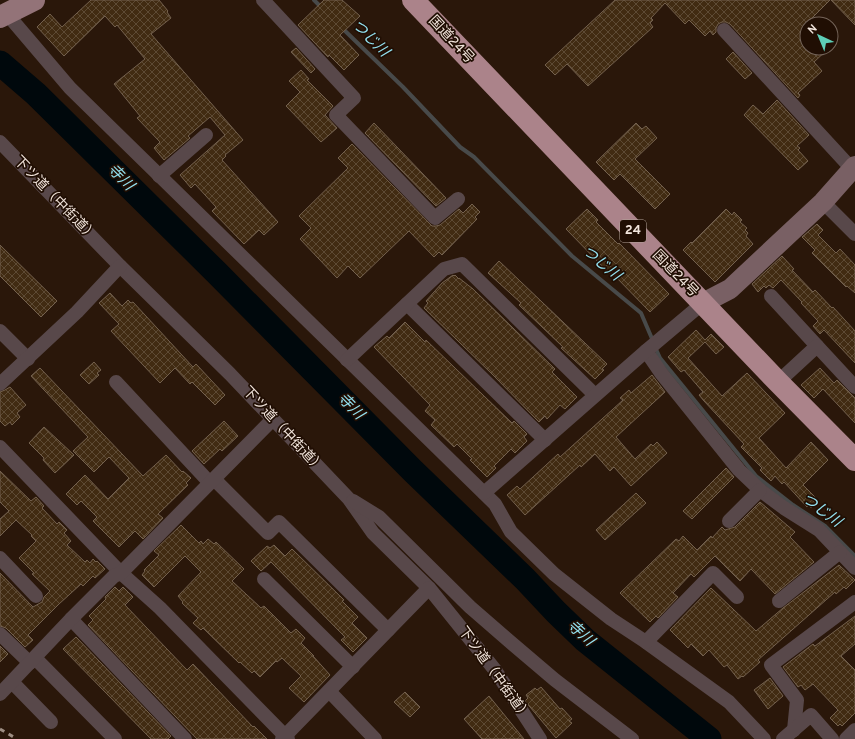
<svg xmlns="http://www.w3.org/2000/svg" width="855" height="739" font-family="Overpass,'Noto Sans JP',sans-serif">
<defs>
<pattern id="building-cross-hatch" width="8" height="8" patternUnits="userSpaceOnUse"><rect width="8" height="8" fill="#412b12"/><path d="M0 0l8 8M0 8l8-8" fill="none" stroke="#5d4a34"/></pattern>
</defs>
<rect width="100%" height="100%" fill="#2a170a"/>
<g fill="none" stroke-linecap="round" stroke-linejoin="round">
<g stroke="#484a4a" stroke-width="4">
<path d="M314 0 322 8"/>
<path d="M341 27 403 87 460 147 474 157 572 256 641 313 653 341"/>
<path d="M655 347 660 358 756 476 793 505 825 526 855 556"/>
</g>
<path stroke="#00080c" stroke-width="25" d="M0 63 36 94 217 273 413 471 525 579 556 612 585 640 709 739"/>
</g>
<g fill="url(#building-cross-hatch)" stroke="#74614e">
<path d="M91 0H159L168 11 167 12 171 18 151 34 243 140 225 155 226 156 222 160 278 222 264 235 259 230 244 244 212 211 216 207 195 184 191 188 180 175 225 135 210 117 188 136 190 138 164 160 154 148 160 142 137 118 140 116 114 84 145 59 117 25 115 27 105 16 64 56 37 27 50 14 62 27Z"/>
<path d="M324 0H342L360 16 340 35 359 55 344 70 329 55 328 57 298 25Z"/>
<path d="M615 0H830L807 23V48H829L814 62 822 71 798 93 800 95 798 98 730 24 726 22H722L718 24 716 28V32L713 35 710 31 705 36 689 20 685 24 665 3 651 18 653 20 650 23 653 27 588 86 567 64 555 75 545 65Z"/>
<path d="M831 0H855V25Z"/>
<path d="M296 48 315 69 311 73 291 52Z"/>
<path d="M733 52 752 73 745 79 726 59Z"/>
<path d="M301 70 309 79 307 80 333 106 325 115 337 128 321 142 286 106 300 92 289 81Z"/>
<path d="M777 100 809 135 797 146 800 148 798 150 808 161 798 170 744 115 753 105 763 114Z"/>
<path d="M374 123 446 198 436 206 365 133Z"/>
<path d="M636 123 642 129 646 126 657 138 635 159 670 194 655 209 620 174 614 180 596 162Z"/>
<path d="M352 144 432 226H436L440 225 459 209 463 213 472 204 480 212 475 217 477 219 442 255 439 252 434 257 409 231 360 278 348 266 337 278 300 239 311 228 299 216 348 168 338 158Z"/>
<path d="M587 209 598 220 596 222 618 244 619 243 669 294 650 312 613 274 611 275 566 229Z"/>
<path d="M726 209 732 215 734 212 742 220 740 222 747 228 745 230 748 233 746 236 753 244 715 282 683 250 691 242 692 243Z"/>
<path d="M817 224 823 230 818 235 836 253 840 249 855 265V293L847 286 846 287 812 253 815 250 802 237Z"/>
<path d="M0 245 57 301 41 317 0 276Z"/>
<path d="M782 256 794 269 792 270 813 292 815 290 832 308 833 307 855 331V363L824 330 820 334 813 326 818 321 801 303 802 302 781 280 773 288 769 285 766 288 764 286 758 292 752 284Z"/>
<path d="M499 261 607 364 602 369 604 370 595 379 561 348 563 347 519 305 521 303 488 273Z"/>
<path d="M453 275 454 276 455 275 459 279V278L473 289 555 369 552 372 577 397 565 409 560 405 547 419 545 416 539 422 493 375 424 308 428 303 426 301 442 283Z"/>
<path d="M110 293 122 306 128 300 131 303 133 302 193 367 196 364 225 395 215 405 192 382 190 384 175 368 160 383 111 331 119 324 99 303Z"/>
<path d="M405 322 425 342 426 340 512 423 514 421 527 434 524 437 527 441 515 453 511 449 494 466 496 468 487 477 470 460 472 459 457 444 454 447 431 425 435 420 425 411 430 405 374 347 387 336 389 338Z"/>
<path d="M696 330 705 340 711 334 724 347 716 354 705 342 688 358 722 396 747 373 785 413 759 438 786 468 811 442 828 460 803 485 819 501 811 508 809 505 807 507 784 482 782 484 775 476 771 481 760 470 762 468 741 447 744 444 704 401 699 395 703 392 684 370 681 372 668 357Z"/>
<path d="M94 362 101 370 97 373 99 375 89 384 80 375Z"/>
<path d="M40 368 143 476 166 455 182 472 183 471 191 478 186 483 188 485 158 514 163 518 143 539 135 531 119 547 93 521 97 517 81 501 77 505 66 494 85 475 108 499 129 478 109 457 94 472 73 451 88 437 31 376Z"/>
<path d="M820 368 834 383 837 380 855 398V423L823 389 814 398 801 385Z"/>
<path d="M652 375 665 392 616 437 635 459 651 444 653 446 657 442 667 453 631 486 614 467 610 471 595 454 581 467 580 465 525 515 507 495 517 486 520 489 558 454 560 457 623 400 620 398 629 390 631 393Z"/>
<path d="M10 387 26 405 17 413 20 417 12 425 10 422 5 426 0 421V392L5 390Z"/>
<path d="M224 421 238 436 222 451 220 449 204 464 192 451Z"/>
<path d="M44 427 74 455 55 473 43 460 44 458 29 443Z"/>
<path d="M726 468 734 477 692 519 683 511Z"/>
<path d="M0 471 31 501 36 497 44 506 42 508 57 524 59 522 67 530 64 533 71 541 67 545 85 562 87 560 90 563 93 559 96 562 97 561 105 569 95 578 93 576 83 586 81 584 59 604 28 635 33 640 25 647 6 628 0 626V573L33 607 42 602 44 597 50 591 32 574 34 573 19 558 36 541 31 536 32 535 16 520 0 536V519L9 511 0 502Z"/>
<path d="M636 493 646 503 605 540 596 530Z"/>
<path d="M760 502 795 532 790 537 814 562 775 594 751 569 740 581 715 556 694 577 691 574 673 593 678 597 658 618 656 616 650 622 620 593 676 539 679 541 683 536 697 550 711 536 712 538 722 527 725 530 735 527Z"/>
<path d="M181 525 199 543 201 541 203 544 208 539 214 544 216 542 244 569 232 581 261 608 264 606 291 633 296 629 305 638 301 643 314 656H313L330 675 304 702 289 688 301 676 282 658 277 662 276 661 260 677 254 671 252 673 240 662 239 663 203 628 201 630 193 623 198 618 182 603 183 602 178 596 201 572 185 556 154 587 142 575 145 571 144 570 159 555 154 551Z"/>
<path d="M274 545 285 556 292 549 344 600 342 601 358 617 352 623 367 638 353 652 341 640 345 637 271 562 261 571 251 561 267 546 270 548Z"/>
<path d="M839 565 855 580 846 589 844 587 836 594 835 592 758 660 760 662 743 677 742 676 738 679 727 665 724 667 709 650 703 656 691 644 688 648 670 630 711 588 756 631 783 608Z"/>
<path d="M115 587 119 591 123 587 133 597 125 605 187 670 193 664 253 727 254 726 267 739H197L88 625 93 620 89 616 106 599 105 597Z"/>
<path d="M855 616V644L841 656 855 670V713L842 726 840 724 838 726 830 718 838 710 813 684 805 690 801 685 798 687 783 667 813 644 815 646Z"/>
<path d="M76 637 171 736 168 739H151L63 649Z"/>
<path d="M0 646 8 654 0 662Z"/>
<path d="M770 678 783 696 768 709 754 690Z"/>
<path d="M541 687 560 709 562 708 572 719 569 721 572 723 556 738 525 701 528 698 526 695 535 688 537 690Z"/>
<path d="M405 692 420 707 410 717 394 702Z"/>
<path d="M489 696 524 739H482L464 719Z"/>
</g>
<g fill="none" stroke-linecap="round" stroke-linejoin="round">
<g stroke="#58484a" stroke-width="14">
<path d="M263 0 354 98 336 115 435 218 458 199"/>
<path d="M8 13 13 21 70 88 495 504 511 532 554 574 611 619 646 642 729 702 764 739"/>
<path d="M724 30 852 169"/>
<path d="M0 142 120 266 230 374 349 499 373 533 429 588 495 670 540 739"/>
<path d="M159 176 206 135"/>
<path d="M823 202 855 234"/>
<path d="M771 296 817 346"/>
<path d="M407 304 545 440"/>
<path d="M0 331 28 359"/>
<path d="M646 351 661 373 739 470 760 490 784 508 819 530 855 568"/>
<path d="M347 360 444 269 462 264 595 395"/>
<path d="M116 382 210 483"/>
<path d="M778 382 817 346 855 387"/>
<path d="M0 384 77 312 120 266"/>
<path d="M0 447 121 573 160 608 288 739"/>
<path d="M214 479 268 533 279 522 388 630"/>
<path d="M484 493 646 351 703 303"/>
<path d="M353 501 379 517 470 607 508 640 555 680 632 739"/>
<path d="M729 521 760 490"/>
<path d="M0 558 36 596"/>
<path d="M264 579 353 667"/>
<path d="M779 601 840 552"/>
<path d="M71 619 185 739"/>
<path d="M0 634 30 663"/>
<path d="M646 642 713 573 737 597"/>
<path d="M35 658 115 739"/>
<path d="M12 682 51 722"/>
<path d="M329 691 375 739"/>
<path d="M0 694 71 619 114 576 121 573 273 419"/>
<path d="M794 730 797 700 771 665 855 602"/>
<path d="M282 739 429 588"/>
<path d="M783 739 811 715 832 739"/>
<path d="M846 739 855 730"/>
</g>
<path stroke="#796064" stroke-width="20" d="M703 303 730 289 823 202 855 166"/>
<path stroke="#937378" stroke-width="22" d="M0 17 34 0"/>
<path stroke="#ab838a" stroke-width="22" d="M413 0 778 382 855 460"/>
<path stroke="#9e8e83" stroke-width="3" stroke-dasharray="5 5" stroke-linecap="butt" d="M0 729 17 739"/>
</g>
<g text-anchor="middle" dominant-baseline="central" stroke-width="3.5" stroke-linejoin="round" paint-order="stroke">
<rect fill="#200e03" stroke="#b2a49a" stroke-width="1" x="620" y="220" width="26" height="22" rx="3"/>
<g font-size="13" font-weight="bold" fill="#f1e4db">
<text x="633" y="231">24</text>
</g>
<g font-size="14" fill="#f1e4db" stroke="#200e03">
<text transform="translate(451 40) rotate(47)">国道24号</text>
<text transform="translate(55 199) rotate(46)">下ツ道（中街道）</text>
<text transform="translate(675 274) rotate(46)">国道24号</text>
<text transform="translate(283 430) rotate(47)">下ツ道（中街道）</text>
<text transform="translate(494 674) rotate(54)">下ツ道（中街道）</text>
</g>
<g font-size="15" font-style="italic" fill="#94e3f2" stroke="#200e03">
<text transform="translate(370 39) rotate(45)">つじ川</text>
<text transform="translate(120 178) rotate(45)">寺川</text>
<text transform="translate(601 264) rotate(40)">つじ川</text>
<text transform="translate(350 407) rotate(45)">寺川</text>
<text transform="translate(821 511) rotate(37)">つじ川</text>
<text transform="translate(580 634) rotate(42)">寺川</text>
</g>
</g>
<g transform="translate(819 36) rotate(316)"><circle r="19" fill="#200e03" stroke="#746459"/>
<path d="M0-3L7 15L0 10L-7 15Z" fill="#5eceb7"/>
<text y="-6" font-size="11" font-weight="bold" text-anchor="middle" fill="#f1e4db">N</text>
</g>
</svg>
